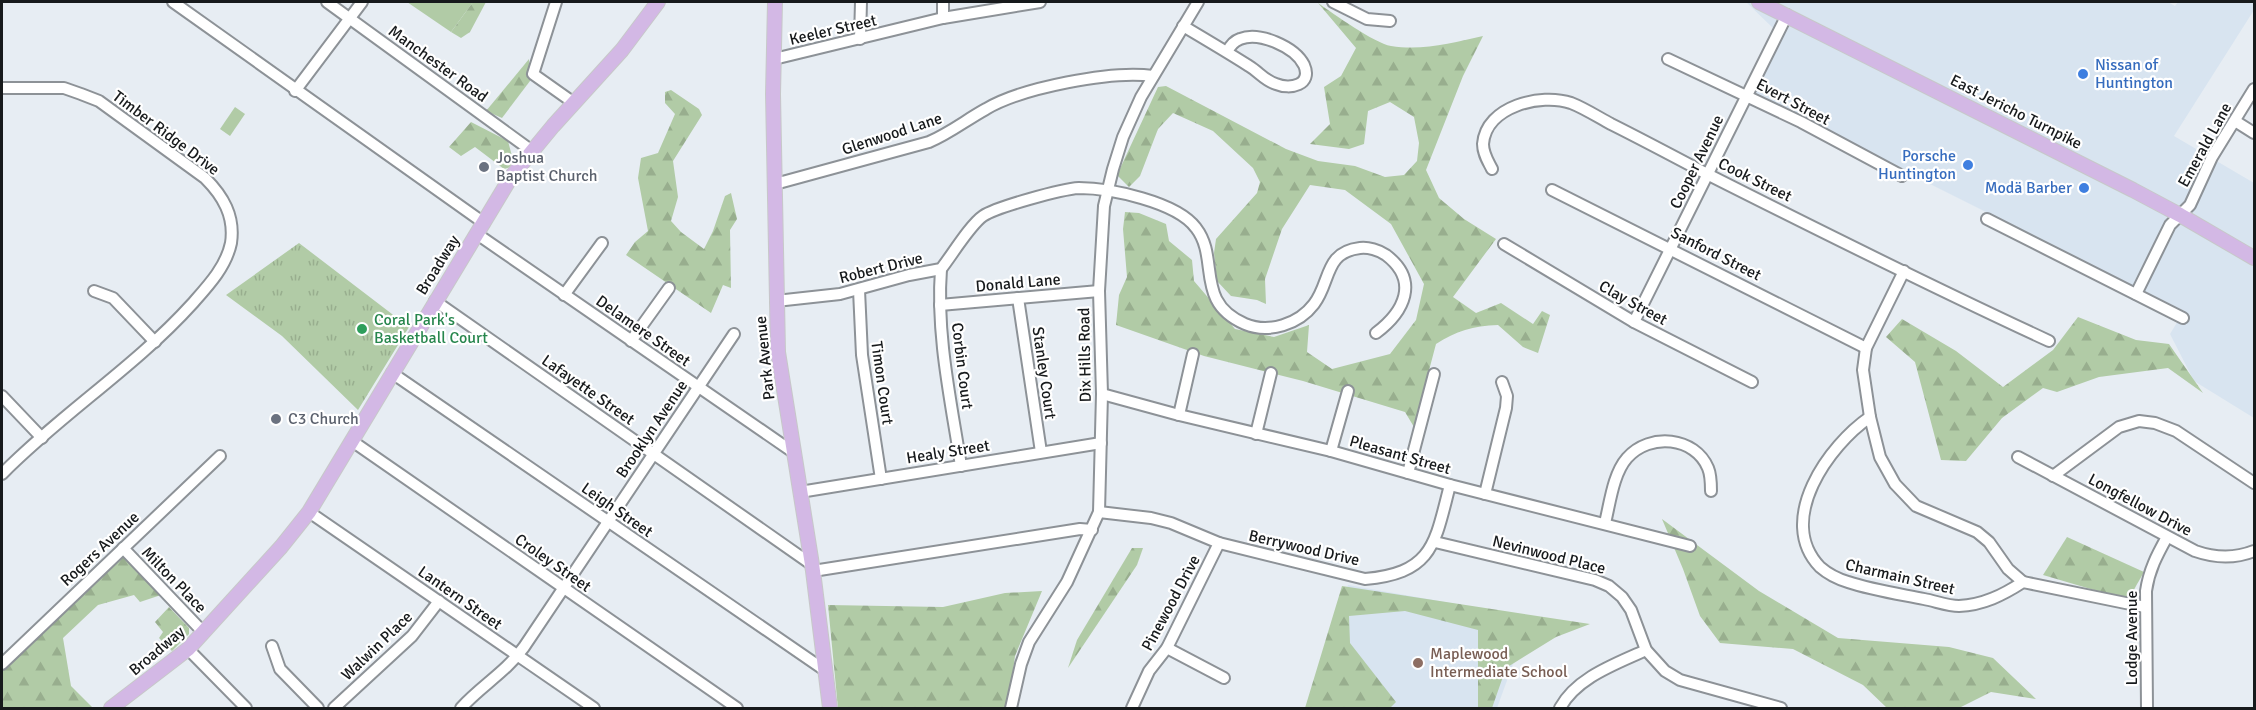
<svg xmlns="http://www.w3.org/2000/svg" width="2256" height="710" font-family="Signika,sans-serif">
<defs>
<pattern id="forest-firs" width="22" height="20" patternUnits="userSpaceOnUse" patternTransform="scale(1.5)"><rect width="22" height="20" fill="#b1cba6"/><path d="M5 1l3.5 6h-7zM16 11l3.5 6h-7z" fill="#98ae8e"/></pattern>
<pattern id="park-tufts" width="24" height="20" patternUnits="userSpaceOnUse" patternTransform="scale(1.5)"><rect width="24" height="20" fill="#b1cba6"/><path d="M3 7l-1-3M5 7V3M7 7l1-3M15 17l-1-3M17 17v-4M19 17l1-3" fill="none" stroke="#98ae8e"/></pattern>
</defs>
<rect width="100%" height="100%" fill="#e7edf3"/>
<g fill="#d8e4f0">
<path d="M1746 2H2168L2175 6 2178 2H2254V10L2174 136 2254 183V418L2194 381 2170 334 2184 311 1744 91 1773 28Z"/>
<path d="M1348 585 1530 617 1497 708H1307Z"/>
</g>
<g fill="#b1cba6">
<path d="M407 2H473L451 32Z"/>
<path d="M235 107 245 114 230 136 220 129Z"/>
</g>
<g fill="url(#forest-firs)">
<path d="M473 2H486L470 32 461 38 451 32Z"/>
<path d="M1318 3C1334 14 1374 43 1391 46 1422 51 1453 43 1483 36L1463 76 1426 170 1439 198 1464 219 1496 239 1453 297 1476 313 1501 303 1533 324 1542 311 1550 315 1538 353 1523 347 1498 325C1473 326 1456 331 1436 344L1414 427 1405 412 1303 381 1204 356 1116 325 1119 295 1127 277 1123 229 1125 212 1139 213 1166 224 1169 241 1192 260 1194 281 1235 329 1274 337 1309 325 1307 352 1332 369 1390 354 1416 320 1424 284 1391 224 1345 190 1310 185 1282 229 1265 279 1266 304 1257 300 1231 296 1217 281 1214 253 1216 239 1257 193 1260 182 1253 168 1213 131 1173 113 1158 129 1140 176 1129 187 1117 175 1158 87 1166 86 1286 149 1318 161 1355 166 1385 177 1404 175 1417 161 1419 143 1414 117 1390 102 1368 111 1364 144 1349 149 1310 144 1330 124 1324 87 1341 76 1356 48Z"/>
<path d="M529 59 530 81 502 118 486 111Z"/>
<path d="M671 90 699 109 702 115 673 161 678 197 671 221 681 232 704 249 713 231 725 196 731 193 737 219 730 230 731 288 723 285 711 313 626 255 635 242 648 231 638 178 641 158 658 153 675 114 665 103V92Z"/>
<path d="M471 122 508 141 513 160 511 167 504 169 475 147 461 156 449 147Z"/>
<path d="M2078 317 2136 340 2169 344 2203 393 2168 368 2099 377 2057 392 2043 388 2002 418 1966 461 1941 460 1915 362 1886 337 1902 319 1956 351 2003 387 2053 350Z"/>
<path d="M1662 519 1759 591 1838 638 1949 647 1993 658 2036 699 1991 692 1959 708H1887L1863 685 1793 649 1720 643 1700 616 1683 569Z"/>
<path d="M2067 537 2144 572 2128 600 2043 575Z"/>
<path d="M1132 548H1143L1137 565 1068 668 1077 640Z"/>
<path d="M121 554 161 595 140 602 134 595 98 605 63 638 71 686 93 708H2V668Z"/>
<path d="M1342 586 1590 624 1556 637 1506 668 1492 708H1478V630L1405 611 1349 616 1350 643 1396 702 1390 708H1305Z"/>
<path d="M1042 591 1015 656 1008 708H838L828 605 943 607 1005 593Z"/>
<path d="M169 607 189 628V634L172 651 159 638 163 632 155 622Z"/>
</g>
<path fill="url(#park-tufts)" d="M299 243 409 327 358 410 282 336 226 295Z"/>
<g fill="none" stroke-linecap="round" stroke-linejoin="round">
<g stroke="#8d9297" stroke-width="14">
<g id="minor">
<path d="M173 2 484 223"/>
<path d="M327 2 532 151"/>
<path d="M556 2 533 74 574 103"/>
<path d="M1333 2 1367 19 1390 21"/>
<path d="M943 18V2"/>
<path d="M1183 26C1205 39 1227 52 1249 66 1259 72 1265 81 1276 84 1290 90 1313 85 1304 65 1295 47 1259 31 1240 39 1234 41 1230 46 1227 52"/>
<path d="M860 39 861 2"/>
<path d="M774 59 943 18 1040 2"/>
<path d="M1668 59 1801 122 1902 176"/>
<path d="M2 88H64L81 94 99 101 205 178C223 196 235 216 231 243 226 267 208 286 192 304 135 367 61 414 2 474"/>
<path d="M295 91 362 2"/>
<path d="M2235 121 2254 133"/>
<path d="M1492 169C1488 161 1483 154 1483 144 1486 106 1541 93 1571 103 1584 108 1598 117 1611 124 1643 140 1675 157 1707 174 1820 231 1934 288 2049 341"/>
<path d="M775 184 929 142C950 133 966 120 986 109 1021 88 1112 70 1153 76"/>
<path d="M1552 190 1866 348"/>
<path d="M1987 219 2183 318"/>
<path d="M477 234 793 452"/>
<path d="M1504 244 1634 322 1752 382"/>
<path d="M941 269C936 335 951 401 961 466"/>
<path d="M1904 271 1866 348 1863 370 1870 417 1880 457 1895 484 1916 506 1977 532 1989 542 2008 569 2023 582"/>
<path d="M859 290 862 355 881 479"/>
<path d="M94 291 113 298 155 342"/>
<path d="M2136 294 2170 225 2190 205 2212 157 2254 89"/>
<path d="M564 295 602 243"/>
<path d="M1018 298 1041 452"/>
<path d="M435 301 811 564"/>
<path d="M776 301 840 294 909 275 941 269C952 255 970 225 983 216 996 207 1062 189 1079 188 1110 188 1177 202 1196 228 1220 259 1194 302 1245 324 1269 334 1299 324 1314 304 1331 282 1324 252 1360 248 1368 247 1379 250 1386 255 1420 281 1404 312 1376 333"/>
<path d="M940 305 1099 291"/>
<path d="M1634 322 1787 15"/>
<path d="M631 341 669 288"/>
<path d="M392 373 826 671"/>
<path d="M1102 394 1179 415 1331 451 1450 485 1690 546"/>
<path d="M2 396 42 438"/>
<path d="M1179 415 1193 354"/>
<path d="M1870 417C1829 445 1775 520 1820 567 1828 574 1838 579 1848 582 1872 590 1899 594 1924 599 1935 601 1948 606 1959 606 1983 605 2003 595 2023 582L2145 607"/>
<path d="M1256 434 1271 373"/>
<path d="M352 441 737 708"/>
<path d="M1331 451 1348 391"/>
<path d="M2018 457 2195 551C2215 558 2234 559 2254 551"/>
<path d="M1408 473 1434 374"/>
<path d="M2053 476 2119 427 2139 421 2155 423 2176 431 2254 483"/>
<path d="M800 492 1101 443"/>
<path d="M1485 494 1506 408 1507 396 1502 382"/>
<path d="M309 512 594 708"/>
<path d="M1099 512 1151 518 1171 523 1219 543 1365 579C1434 573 1435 542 1450 485"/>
<path d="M1605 523C1610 503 1613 474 1627 458 1650 432 1695 437 1708 468 1711 475 1711 484 1711 491"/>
<path d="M1435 542 1595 580 1609 586 1622 597 1631 610 1646 650 1665 671 1680 680 1781 708"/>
<path d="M123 548 203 632"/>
<path d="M813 571 1080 529 1092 530"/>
<path d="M272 646 280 669 318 708"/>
<path d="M1167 648 1224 678"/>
<path d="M188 649 246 708"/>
<path d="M2 664 220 456"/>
<path d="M334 708 412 636 439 601"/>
<path d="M461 708C482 685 505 673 524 647L734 334"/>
<path d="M1011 708 1021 664 1029 642 1067 582 1099 512 1102 394 1099 291 1104 206 1113 169 1123 137 1141 97 1198 2"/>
<path d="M1132 708 1149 671 1167 648 1219 543"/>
<path d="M1560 708C1577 677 1616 664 1646 650"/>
<path d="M2147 708 2146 591C2149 570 2157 555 2167 537"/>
</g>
</g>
<g stroke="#c7c8c9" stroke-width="16">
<g id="major">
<path d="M775 2 773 94 778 352 813 571 830 708"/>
<path d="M1759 2 2133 190 2180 215 2254 258"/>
<path d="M111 708 188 649 281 547 309 512 511 177 553 126 622 50 658 2"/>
</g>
</g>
<use href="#minor" stroke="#fff" stroke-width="10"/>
<use href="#major" stroke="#d3b8e5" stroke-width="14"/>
</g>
<g fill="#3f7fe0" stroke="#fff" stroke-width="2">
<circle cx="2083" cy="74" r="6"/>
<circle cx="1968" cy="165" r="6"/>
<circle cx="2084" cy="188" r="6"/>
</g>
<g fill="#6b7280" stroke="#fff" stroke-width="2">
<circle cx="484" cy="167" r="6"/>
<circle cx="276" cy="419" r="6"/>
</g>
<circle fill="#2e9e5b" stroke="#fff" stroke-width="2" cx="362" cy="329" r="6"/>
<circle fill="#8d6e63" stroke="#fff" stroke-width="2" cx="1418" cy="663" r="6"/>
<g text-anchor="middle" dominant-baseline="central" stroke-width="4.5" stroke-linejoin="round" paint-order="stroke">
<g font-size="16" fill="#171a1c" stroke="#fff">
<text transform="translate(833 30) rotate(-13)">Keeler Street</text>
<text transform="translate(438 64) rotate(36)">Manchester Road</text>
<text transform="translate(1793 102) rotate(28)">Evert Street</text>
<text transform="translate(2016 112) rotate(27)">East Jericho Turnpike</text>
<text transform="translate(166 133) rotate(37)">Timber Ridge Drive</text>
<text transform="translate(892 134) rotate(-18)">Glenwood Lane</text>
<text transform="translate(2205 145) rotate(-61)">Emerald Lane</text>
<text transform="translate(1697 162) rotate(-64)">Cooper Avenue</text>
<text transform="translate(1755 180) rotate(26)">Cook Street</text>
<text transform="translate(1716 254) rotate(27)">Sanford Street</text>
<text transform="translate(438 265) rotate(-58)">Broadway</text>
<text transform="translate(881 268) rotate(-14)">Robert Drive</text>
<text transform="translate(1018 283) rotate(-5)">Donald Lane</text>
<text transform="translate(1633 303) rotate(29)">Clay Street</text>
<text transform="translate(643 331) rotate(35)">Delamere Street</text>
<text transform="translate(1085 355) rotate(-91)">Dix Hills Road</text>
<text transform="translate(765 358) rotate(-96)">Park Avenue</text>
<text transform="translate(962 366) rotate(83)">Corbin Court</text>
<text transform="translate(1044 373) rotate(82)">Stanley Court</text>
<text transform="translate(882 383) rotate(82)">Timon Court</text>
<text transform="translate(588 390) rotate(35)">Lafayette Street</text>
<text transform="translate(652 429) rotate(-56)">Brooklyn Avenue</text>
<text transform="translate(948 452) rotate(-9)">Healy Street</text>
<text transform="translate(1400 455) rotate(16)">Pleasant Street</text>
<text transform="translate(2140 505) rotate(28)">Longfellow Drive</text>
<text transform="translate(617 510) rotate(35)">Leigh Street</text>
<text transform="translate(1304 548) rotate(13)">Berrywood Drive</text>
<text transform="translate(100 549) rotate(-43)">Rogers Avenue</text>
<text transform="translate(1549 555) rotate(14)">Nevinwood Place</text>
<text transform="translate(553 563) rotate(35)">Croley Street</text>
<text transform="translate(1900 577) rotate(13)">Charmain Street</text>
<text transform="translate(174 580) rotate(46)">Milton Place</text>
<text transform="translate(460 598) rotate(35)">Lantern Street</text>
<text transform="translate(1171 603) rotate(-62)">Pinewood Drive</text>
<text transform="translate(2132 638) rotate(-90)">Lodge Avenue</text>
<text transform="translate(377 646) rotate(-44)">Walwin Place</text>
<text transform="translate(157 651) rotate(-40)">Broadway</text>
</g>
<g font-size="16" fill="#366cbe" stroke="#fff" text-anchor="end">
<text x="2095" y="65" text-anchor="start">Nissan of<tspan x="2095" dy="18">Huntington</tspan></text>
<text x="1956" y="156">Porsche<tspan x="1956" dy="18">Huntington</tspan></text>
<text x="2072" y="188">Modä Barber</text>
</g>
<g font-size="16" fill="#5b616d" stroke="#fff" text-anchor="start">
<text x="496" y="158">Joshua<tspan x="496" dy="18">Baptist Church</tspan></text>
<text x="288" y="419">C3 Church</text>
</g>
<g font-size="16" fill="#27864d" stroke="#fff" text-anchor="start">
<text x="374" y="320">Coral Park's<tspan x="374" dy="18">Basketball Court</tspan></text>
</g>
<g font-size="16" fill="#785e54" stroke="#fff" text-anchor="start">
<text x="1430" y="654">Maplewood<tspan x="1430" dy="18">Intermediate School</tspan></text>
</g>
</g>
<rect width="2256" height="710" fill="none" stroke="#171a1c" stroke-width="6"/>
</svg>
